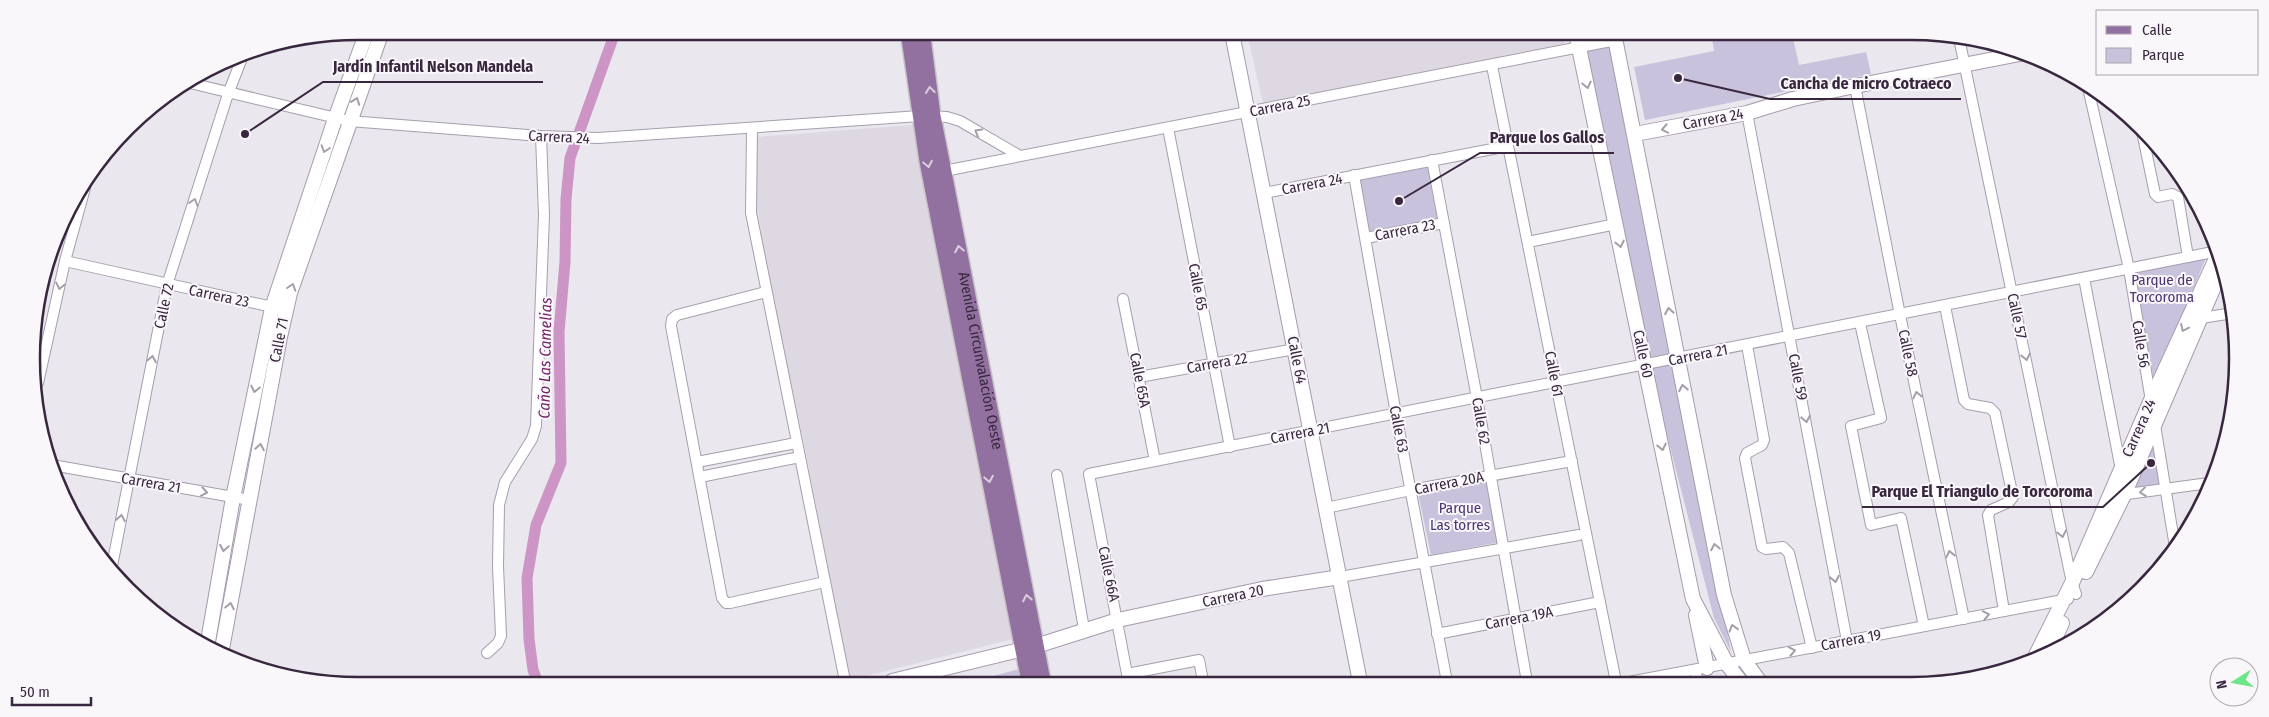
<svg xmlns="http://www.w3.org/2000/svg" width="2269" height="717" font-family="'Fira Sans Condensed',sans-serif">
<rect width="100%" height="100%" fill="#eae7ee"/>
<g fill="#ddd8e2">
<path d="M1248 38H1563L1566 49 1264 107Z"/>
<path d="M913 125 1013 639 850 680 803 438 769 283 757 209 756 137Z"/>
</g>
<g fill="#c9c2dc">
<path d="M1580 38H1608L1714 559 1731 652 1714 618 1649 365Z"/>
<path d="M1712 38H1793L1799 65 1866 52 1871 74 1645 120 1634 67 1714 51Z"/>
<path d="M1429 167 1439 222 1368 234 1359 180Z"/>
<path d="M2209 250 2155 383 2128 266Z"/>
<path d="M2154 443 2162 483 2130 490Z"/>
<path d="M1487 478 1501 542 1431 555 1418 493Z"/>
<path d="M1019 669 1021 681H975Z"/>
</g>
<g fill="none" stroke-linecap="round" stroke-linejoin="round">
<path stroke="#cd95c5" stroke-width="11" d="M537 680 533 670 529 639 527 578 536 525 561 463 559 332 565 262 566 199 570 158 613 38"/>
<g stroke="#a69eac" stroke-width="12">
<g id="street">
<path d="M1959 38 2072 583 2076 594"/>
<path d="M1492 66 1616 682"/>
<path d="M190 83 349 121 541 136 598 138 920 116 947 117 960 121 1020 156"/>
<path d="M2087 83 2129 269 2151 401"/>
<path d="M1855 86 1900 315 1964 619"/>
<path d="M1747 113 1847 641"/>
<path d="M2141 127 2155 194 2158 197 2172 194 2178 197 2188 257"/>
<path d="M1168 128 1230 447"/>
<path d="M752 129 751 213 845 681"/>
<path d="M1432 160 1477 398 1527 682"/>
<path d="M944 171 1616 40"/>
<path d="M1354 175 1396 414 1447 682"/>
<path d="M1264 193 1508 146"/>
<path d="M1366 238 1444 223"/>
<path d="M1528 242 1616 224"/>
<path d="M65 261 277 308"/>
<path d="M2084 278 2121 470"/>
<path d="M766 292 677 315 672 319 671 326 722 598 726 603H730L825 582"/>
<path d="M1123 299 1155 461"/>
<path d="M1945 306 1964 400 1968 404 1990 408 1995 413 2013 497 2009 502 1991 510 1988 515 2004 611"/>
<path d="M2201 318 2233 313"/>
<path d="M1860 323 1881 418 1851 426 1871 525 1901 518 1924 626"/>
<path d="M1747 345 1764 440 1762 445 1747 453 1745 458 1762 547 1766 549 1783 547 1789 553 1812 648"/>
<path d="M1139 377 1295 349"/>
<path d="M38 383 65 261 85 188"/>
<path d="M2155 425 2175 547"/>
<path d="M697 462 796 443"/>
<path d="M52 465 250 500"/>
<path d="M1057 475 1084 629"/>
<path d="M700 477 800 457"/>
<path d="M2120 495 2209 483"/>
<path d="M1326 508 1411 490 1572 461"/>
<path d="M112 566 167 285 228 94 244 53"/>
<path d="M1340 577 1579 535"/>
<path d="M1437 634 1600 602"/>
<path d="M487 653 498 643 501 636 498 566 499 505 505 482 532 439 536 426 544 215 541 136"/>
<path d="M1695 670 1698 682"/>
<path d="M1203 681 1199 660 1127 674 1089 474 2218 251"/>
<path d="M1629 682 2068 599"/>
</g>
</g>
<g stroke="#a79aad" stroke-width="16">
<g id="secondary">
<path d="M1233 38 1360 682"/>
<path d="M1577 38 1693 599 1727 664 1741 682"/>
<path d="M1615 38 1724 595 1744 660 1760 682"/>
<path d="M1635 134 1747 113 1793 99 1855 86 2025 53"/>
<path d="M2086 572 2124 495 2223 266"/>
<path d="M1696 615 1707 668"/>
<path d="M207 647 233 498 272 308 335 119 365 37"/>
<path d="M221 654 280 337 290 293 380 37"/>
<path d="M2048 654 2062 623"/>
<path d="M2034 659 2072 583 2151 400 2219 252"/>
<path d="M892 681 1036 646 1118 620 1262 589 1340 577"/>
</g>
</g>
<g stroke="#c7c3c9" stroke-width="18">
<g id="primary">
<path d="M909 38 927 161 1029 681"/>
<path id="s1" d="M923 38 933 116 1043 681"/>
</g>
</g>
<use href="#street" stroke="#fff" stroke-width="10"/>
<use href="#secondary" stroke="#fff" stroke-width="14"/>
<use href="#primary" stroke="#92709f" stroke-width="15"/>
</g>
<defs><path id="oneway-chevron" d="M-2-3.5L2.5 0L-2 3.5" fill="none" stroke-width="1.6" stroke-linecap="round" stroke-linejoin="round" transform="scale(1.25)"/></defs>
<g stroke="#a59ea9">
<use href="#oneway-chevron" transform="translate(1587 85) rotate(78)"/>
<use href="#oneway-chevron" transform="translate(356 101) rotate(-70)"/>
<use href="#oneway-chevron" transform="translate(1665 129) rotate(169)"/>
<use href="#oneway-chevron" transform="translate(978 132) rotate(-150)"/>
<use href="#oneway-chevron" transform="translate(325 149) rotate(108)"/>
<use href="#oneway-chevron" transform="translate(194 202) rotate(-72)"/>
<use href="#oneway-chevron" transform="translate(1620 244) rotate(78)"/>
<use href="#oneway-chevron" transform="translate(60 286) rotate(102)"/>
<use href="#oneway-chevron" transform="translate(292 287) rotate(-72)"/>
<use href="#oneway-chevron" transform="translate(1669 311) rotate(-100)"/>
<use href="#oneway-chevron" transform="translate(2184 328) rotate(115)"/>
<use href="#oneway-chevron" transform="translate(2026 357) rotate(78)"/>
<use href="#oneway-chevron" transform="translate(152 359) rotate(-79)"/>
<use href="#oneway-chevron" transform="translate(1683 388) rotate(-101)"/>
<use href="#oneway-chevron" transform="translate(255 389) rotate(102)"/>
<use href="#oneway-chevron" transform="translate(1917 395) rotate(-102)"/>
<use href="#oneway-chevron" transform="translate(1806 419) rotate(79)"/>
<use href="#oneway-chevron" transform="translate(260 447) rotate(-80)"/>
<use href="#oneway-chevron" transform="translate(1662 447) rotate(78)"/>
<use href="#oneway-chevron" transform="translate(204 492) rotate(10)"/>
<use href="#oneway-chevron" transform="translate(2143 492) rotate(173)"/>
<use href="#oneway-chevron" transform="translate(121 518) rotate(-80)"/>
<use href="#oneway-chevron" transform="translate(2062 534) rotate(78)"/>
<use href="#oneway-chevron" transform="translate(1715 547) rotate(-101)"/>
<use href="#oneway-chevron" transform="translate(224 548) rotate(100)"/>
<use href="#oneway-chevron" transform="translate(1950 554) rotate(-102)"/>
<use href="#oneway-chevron" transform="translate(1835 579) rotate(79)"/>
<use href="#oneway-chevron" transform="translate(230 606) rotate(-79)"/>
<use href="#oneway-chevron" transform="translate(1986 615) rotate(-11)"/>
<use href="#oneway-chevron" transform="translate(1733 628) rotate(-107)"/>
<use href="#oneway-chevron" transform="translate(1792 651) rotate(-11)"/>
</g>
<g stroke="#dacedf">
<use href="#oneway-chevron" transform="translate(930 90) rotate(-97)"/>
<use href="#oneway-chevron" transform="translate(928 164) rotate(79)"/>
<use href="#oneway-chevron" transform="translate(959 249) rotate(-101)"/>
<use href="#oneway-chevron" transform="translate(989 479) rotate(79)"/>
<use href="#oneway-chevron" transform="translate(1027 598) rotate(-101)"/>
</g>
<g text-anchor="middle" dominant-baseline="central" stroke-width="4" stroke-linejoin="round" paint-order="stroke">
<g font-size="15" fill="#38273f" stroke="#f9f7fa">
<text transform="translate(1280 106) rotate(-11)">Carrera 25</text>
<text transform="translate(1713 119) rotate(-11)">Carrera 24</text>
<text transform="translate(559 137) rotate(3)">Carrera 24</text>
<text transform="translate(1312 184) rotate(-11)">Carrera 24</text>
<text transform="translate(1405 230) rotate(-11)">Carrera 23</text>
<text transform="translate(1198 287) rotate(79)">Calle 65</text>
<text transform="translate(219 296) rotate(12)">Carrera 23</text>
<text transform="translate(164 306) rotate(-78)">Calle 72</text>
<text transform="translate(2017 316) rotate(78)">Calle 57</text>
<text transform="translate(279 340) rotate(-79)">Calle 71</text>
<text transform="translate(2141 344) rotate(81)">Calle 56</text>
<text transform="translate(1908 353) rotate(78)">Calle 58</text>
<text transform="translate(1643 354) rotate(78)">Calle 60</text>
<text transform="translate(1698 355) rotate(-11)">Carrera 21</text>
<text stroke="none"><textPath href="#s1" startOffset="328">Avenida Circunvalación Oeste</textPath></text>
<text transform="translate(1297 360) rotate(79)">Calle 64</text>
<text transform="translate(1217 363) rotate(-10)">Carrera 22</text>
<text transform="translate(1554 374) rotate(79)">Calle 61</text>
<text transform="translate(1798 377) rotate(79)">Calle 59</text>
<text transform="translate(1140 380) rotate(79)">Calle 65A</text>
<text transform="translate(1481 421) rotate(80)">Calle 62</text>
<text transform="translate(2139 428) rotate(-66)">Carrera 24</text>
<text transform="translate(1399 429) rotate(79)">Calle 63</text>
<text transform="translate(1300 433) rotate(-11)">Carrera 21</text>
<text transform="translate(151 483) rotate(10)">Carrera 21</text>
<text transform="translate(1449 483) rotate(-11)">Carrera 20A</text>
<text transform="translate(1109 574) rotate(78)">Calle 66A</text>
<text transform="translate(1233 596) rotate(-12)">Carrera 20</text>
<text transform="translate(1519 618) rotate(-11)">Carrera 19A</text>
<text transform="translate(1851 640) rotate(-11)">Carrera 19</text>
</g>
<g font-size="15" fill="#4b3572" stroke="#f9f7fa">
<text x="2162" y="280">Parque de<tspan x="2162" dy="17">Torcoroma</tspan></text>
<text x="1460" y="508">Parque<tspan x="1460" dy="17">Las torres</tspan></text>
</g>
<g font-size="16" font-style="italic" fill="#752669" stroke="#f9f7fa">
<text transform="translate(545 358) rotate(-89)">Caño Las Camelias</text>
</g>
</g>
<path d="M0 0H2269V717H0ZM358 40H1911A318 318 0 0 1 2229 358V359A318 318 0 0 1 1911 677H358A318 318 0 0 1 40 359V358A318 318 0 0 1 358 40Z" fill="#f9f7fa" fill-rule="evenodd"/>
<path fill="none" stroke="#38273f" stroke-width="2.5" d="M358 40H1911A318 318 0 0 1 2229 358V359A318 318 0 0 1 1911 677H358A318 318 0 0 1 40 359V358A318 318 0 0 1 358 40Z"/>
<path fill="none" stroke="#38273f" stroke-width="2" d="M245 134L323 82H543M1678 78L1770 99H1961M1399 201L1480 153H1614M2151 463L2103 507H1862"/>
<g fill="#38273f" stroke="#f9f7fa" stroke-width="2">
<circle cx="245" cy="134" r="5"/>
<circle cx="1678" cy="78" r="5"/>
<circle cx="1399" cy="201" r="5"/>
<circle cx="2151" cy="463" r="5"/>
</g>
<g font-size="16" text-anchor="middle" font-weight="bold" fill="#38273f" stroke="#f9f7fa" stroke-width="4" stroke-linejoin="round" paint-order="stroke">
<text x="433" y="72">Jardín Infantil Nelson Mandela</text>
<text x="1866" y="89">Cancha de micro Cotraeco</text>
<text x="1547" y="143">Parque los Gallos</text>
<text x="1982" y="497">Parque El Triangulo de Torcoroma</text>
</g>
<rect x="2096" y="10" width="162" height="65" fill="#f9f7fa" stroke="#aca4af"/>
<rect x="2106" y="26" width="25" height="8" fill="#92709f" stroke="#aca4af"/>
<text x="2142" y="35" font-size="15" fill="#38273f">Calle</text>
<rect x="2106" y="48" width="25" height="15" fill="#c9c2dc" stroke="#aca4af"/>
<text x="2142" y="60" font-size="15" fill="#38273f">Parque</text>
<g transform="translate(2234 682) rotate(259)"><circle r="24" fill="#f9f7fa" stroke="#aca4af"/>
<path d="M0-4L9 19L0 12L-9 19Z" fill="#6ee589"/>
<text y="-8" font-size="14" font-weight="bold" text-anchor="middle" fill="#38273f">N</text>
</g>
<path d="M12 697v8h79v-8" fill="none" stroke="#38273f" stroke-width="2.5"/>
<text x="20" y="697" font-size="15" fill="#38273f" stroke="#f9f7fa" stroke-width="4" paint-order="stroke">50 m</text>
</svg>
